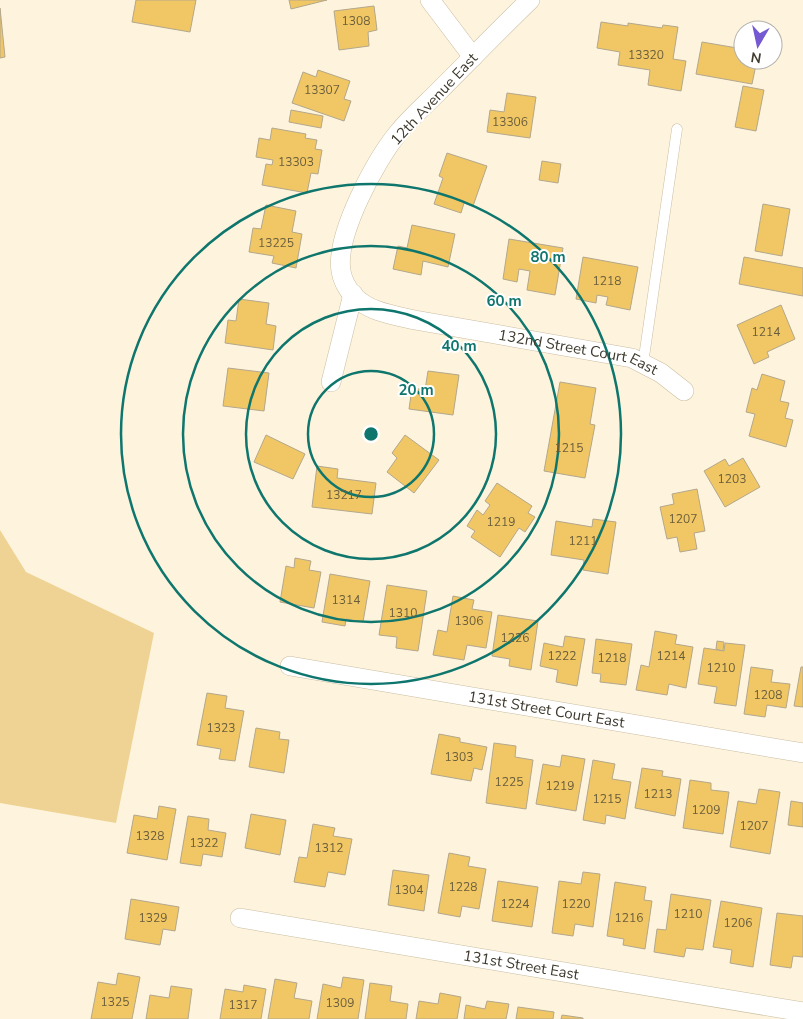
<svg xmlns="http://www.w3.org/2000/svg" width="803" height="1019" font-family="'Nunito Sans',sans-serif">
<rect width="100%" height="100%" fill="#fef4dd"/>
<path fill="#eed394" d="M0 530 26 572 154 633 116 823 0 803Z"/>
<g fill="#f0c764" stroke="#b3a78c">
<path d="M136 0H196L190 32 132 22Z"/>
<path d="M289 0H327L291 9Z"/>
<path d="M374 6 377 30 368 32 369 46 339 50 334 11Z"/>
<path d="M0 8 5 57 0 58Z"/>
<path d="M601 22 628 26V23L662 28 663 25 678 27 673 59 686 61 681 91 648 85 650 70 618 65 620 52 597 48Z"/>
<path d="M702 42 743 49V60H757L752 84 696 74Z"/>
<path d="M318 70 350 81 344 99 351 101 344 121 292 103 303 72 316 77Z"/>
<path d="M743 86 764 90 756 131 735 127Z"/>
<path d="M507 93 536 97 530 138 487 132 490 110 504 112Z"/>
<path d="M291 110 323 116 321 128 289 122Z"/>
<path d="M272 128 306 134 305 138 317 140 315 149 322 150 318 174 311 173 307 193 262 185 266 164 272 165 273 160 256 157 259 138 270 140Z"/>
<path d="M447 153 487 166 473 206 464 203 461 213 434 204 443 178 439 176Z"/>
<path d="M542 161 561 164 558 183 539 180Z"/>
<path d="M763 204 790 209 782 256 755 251Z"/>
<path d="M266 205 296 211 292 232 302 234 296 268 272 263 274 256 249 252 253 228 261 229Z"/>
<path d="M412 225 455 234 448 267 423 261 421 275 393 269 398 246 407 248Z"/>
<path d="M509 239 563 248 555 295 527 290 530 271 519 269 517 282 503 279Z"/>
<path d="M583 257 638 267 630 310 606 305 608 297 597 295 596 303 576 299Z"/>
<path d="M744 257 803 268V296L739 284Z"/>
<path d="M239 299 269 303 266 324 276 326 273 350 225 343 228 320 236 321Z"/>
<path d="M781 305 795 339 767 352 769 357 754 364 737 325Z"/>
<path d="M228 368 269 373 264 411 223 406Z"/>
<path d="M428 371 459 375 453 415 409 409 412 388 425 390Z"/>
<path d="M762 374 785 381 780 401 789 403 785 418 793 420 786 447 749 436 755 414 746 412 752 388 757 390Z"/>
<path d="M560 382 596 388 590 424 595 425 585 478 544 471Z"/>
<path d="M266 435 305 454 293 479 254 462Z"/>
<path d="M405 435 439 460 414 493 387 472 397 458 392 453Z"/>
<path d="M743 458 760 487 725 507 704 471 725 459 729 466Z"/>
<path d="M317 466 338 469 337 478 376 483 372 514 312 507Z"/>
<path d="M497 483 532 506 528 513 535 517 525 532 519 528 500 557 471 537 475 531 467 526 477 510 483 515 490 505 485 501Z"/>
<path d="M697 489 705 531 694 533 697 549 680 552 677 537 667 539 660 507 674 504 672 494Z"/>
<path d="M593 519 616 522 608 574 583 570 584 560 551 555 556 521 592 527Z"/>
<path d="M295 558 311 561 309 570 321 572 314 608 280 602 286 566 294 568Z"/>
<path d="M330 574 370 581 363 622 346 619 345 626 322 622Z"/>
<path d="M387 585 427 591 418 651 396 648 397 637 379 635Z"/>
<path d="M453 596 474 600 472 609 492 612 486 648 467 645 464 660 433 655 438 630 447 632Z"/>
<path d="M498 615 538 621 531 670 509 666 510 659 492 656Z"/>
<path d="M655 631 677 635 675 644 693 647 686 688 669 684 667 695 636 690 641 665 649 667Z"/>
<path d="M565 636 585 639 577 686 556 682 558 670 540 666 544 643 563 647Z"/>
<path d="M596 639 632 644 626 685 600 682 601 674 592 673Z"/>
<path d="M717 641 724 642 723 651 716 649Z"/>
<path d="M725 643 745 645 736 706 714 703 717 687 698 684 704 648 724 651Z"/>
<path d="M751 667 773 670 771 682 790 684 786 708 767 705 765 717 744 714Z"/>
<path d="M801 667H803V707L794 706Z"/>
<path d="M207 693 227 696 225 708 244 711 235 761 219 759 221 749 197 745Z"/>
<path d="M256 728 280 732 279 739 289 740 284 773 249 767Z"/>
<path d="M439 734 460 738V742L487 747 482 770 474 768 471 781 431 774Z"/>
<path d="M494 743 516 746 515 757 533 760 526 809 486 803Z"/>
<path d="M562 755 585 759 576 811 536 804 543 764 560 767Z"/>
<path d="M593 760 615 764 612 779 631 782 625 819 606 815 605 824 583 820Z"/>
<path d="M642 768 663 771 662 776 681 779 675 816 635 808Z"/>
<path d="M690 780 711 783V790L729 792 723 834 683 828Z"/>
<path d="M759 789 780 792 770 854 730 847 738 801 756 804Z"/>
<path d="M791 801 803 803V827L788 825Z"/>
<path d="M159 806 176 809 167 860 127 853 134 815 157 819Z"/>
<path d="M251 814 286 820 280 855 245 848Z"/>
<path d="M188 816 209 819 208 830 226 833 222 857 203 854 201 866 180 863Z"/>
<path d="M313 824 335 828 333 836 352 839 345 875 328 872 325 887 294 882 299 857 307 858Z"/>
<path d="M449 853 470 857 468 866 486 869 479 909 462 906 460 917 438 913Z"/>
<path d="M393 870 429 875 424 911 388 905Z"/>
<path d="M583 872 600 874 593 927 575 924 573 936 552 933 559 881 581 884Z"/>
<path d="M498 881 538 887 532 927 492 921Z"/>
<path d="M615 882 646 887 644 900 652 901 645 949 623 945 624 939 607 936Z"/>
<path d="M671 894 711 900 703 950 686 948 684 957 654 952 657 929 666 930Z"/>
<path d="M131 899 179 907 175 931 163 929 160 945 125 939Z"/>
<path d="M721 901 762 908 753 967 730 963 732 950 713 947Z"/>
<path d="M777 913 803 916V957L793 956 791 968 770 965Z"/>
<path d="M118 973 140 977 132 1019H91L98 982 116 985Z"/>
<path d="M343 977 364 980 358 1019H317L323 984 341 988Z"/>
<path d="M275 979 297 983 294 998 312 1001 309 1019H268Z"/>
<path d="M370 983 392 986 390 1001 408 1004 406 1019H365Z"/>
<path d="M244 985 266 989 261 1019H220L225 989 243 992Z"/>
<path d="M171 986 192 989 188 1019H146L150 995 169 998Z"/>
<path d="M440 993 461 997 457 1019H416L419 1001 438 1004Z"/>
<path d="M487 1001 509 1004 506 1019H464L466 1005 485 1009Z"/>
<path d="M518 1007 554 1012 553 1019H516Z"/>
<path d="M562 1015 583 1018V1019H561Z"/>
</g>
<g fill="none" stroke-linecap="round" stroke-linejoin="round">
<g stroke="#cabda2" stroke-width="11">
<path id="lane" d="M643 364 677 129"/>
</g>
<g stroke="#cabda2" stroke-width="20">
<g id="street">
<path d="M430 0 473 57"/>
<path id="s1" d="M530 0C499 30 469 61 438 92 425 105 410 118 398 133 376 160 335 235 341 271 342 279 347 289 353 295 368 312 393 315 415 320L632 358 661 373 684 391"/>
<path d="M331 382 353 294"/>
<path id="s2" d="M290 666 803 753"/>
<path id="s3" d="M240 918 803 1012"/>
</g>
</g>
<use href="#lane" stroke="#fff" stroke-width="10"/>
<use href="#street" stroke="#fff" stroke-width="19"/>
</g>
<g fill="none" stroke="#0f766e" stroke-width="2.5">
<circle cx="371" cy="434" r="63"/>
<circle cx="371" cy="434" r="125"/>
<circle cx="371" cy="434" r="188"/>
<circle cx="371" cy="434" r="250"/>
</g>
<g text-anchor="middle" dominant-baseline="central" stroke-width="4" stroke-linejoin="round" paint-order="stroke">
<g font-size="12" fill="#6a5d3c">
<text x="356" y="21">1308</text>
<text x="646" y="55">13320</text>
<text x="322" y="90">13307</text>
<text x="510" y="122">13306</text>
<text x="296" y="162">13303</text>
<text x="276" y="243">13225</text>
<text x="607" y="281">1218</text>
<text x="766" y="332">1214</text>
<text x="569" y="448">1215</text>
<text x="732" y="479">1203</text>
<text x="344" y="495">13217</text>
<text x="683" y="519">1207</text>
<text x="501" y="522">1219</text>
<text x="583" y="541">1211</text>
<text x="346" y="600">1314</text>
<text x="403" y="613">1310</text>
<text x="469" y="621">1306</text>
<text x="515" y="638">1226</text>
<text x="562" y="656">1222</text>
<text x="671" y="656">1214</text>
<text x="612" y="658">1218</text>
<text x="721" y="668">1210</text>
<text x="768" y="695">1208</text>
<text x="221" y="728">1323</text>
<text x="459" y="757">1303</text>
<text x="509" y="782">1225</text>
<text x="560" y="786">1219</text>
<text x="658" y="794">1213</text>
<text x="607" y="799">1215</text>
<text x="706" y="810">1209</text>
<text x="754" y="826">1207</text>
<text x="150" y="836">1328</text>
<text x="204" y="843">1322</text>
<text x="329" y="848">1312</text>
<text x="463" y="887">1228</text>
<text x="409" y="890">1304</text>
<text x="515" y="904">1224</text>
<text x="576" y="904">1220</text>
<text x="688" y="914">1210</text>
<text x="153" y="918">1329</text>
<text x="629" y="918">1216</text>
<text x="738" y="923">1206</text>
<text x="115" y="1002">1325</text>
<text x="340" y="1003">1309</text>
<text x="243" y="1005">1317</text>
</g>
<g font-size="15" fill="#3e3a2e" stroke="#fff">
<text transform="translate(434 99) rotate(-47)">12th Avenue East</text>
<text stroke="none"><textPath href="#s1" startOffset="601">132nd Street Court East</textPath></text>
<text stroke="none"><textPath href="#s2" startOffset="260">131st Street Court East</textPath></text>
<text stroke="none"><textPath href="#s3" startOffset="285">131st Street East</textPath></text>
</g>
</g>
<circle cx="371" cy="434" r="8" fill="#0f766e" stroke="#fff" stroke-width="2.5"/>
<g font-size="15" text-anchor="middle" font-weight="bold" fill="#0f766e" stroke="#fff" stroke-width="4" stroke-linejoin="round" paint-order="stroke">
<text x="548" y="262">80 m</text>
<text x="504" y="306">60 m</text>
<text x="459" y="351">40 m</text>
<text x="416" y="395">20 m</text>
</g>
<g transform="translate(758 45) rotate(189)"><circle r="24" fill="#ffffff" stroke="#b2b0ab"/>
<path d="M0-4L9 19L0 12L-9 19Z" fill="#7559d3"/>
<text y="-8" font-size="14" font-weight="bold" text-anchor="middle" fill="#3e3a2e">N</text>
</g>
</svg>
